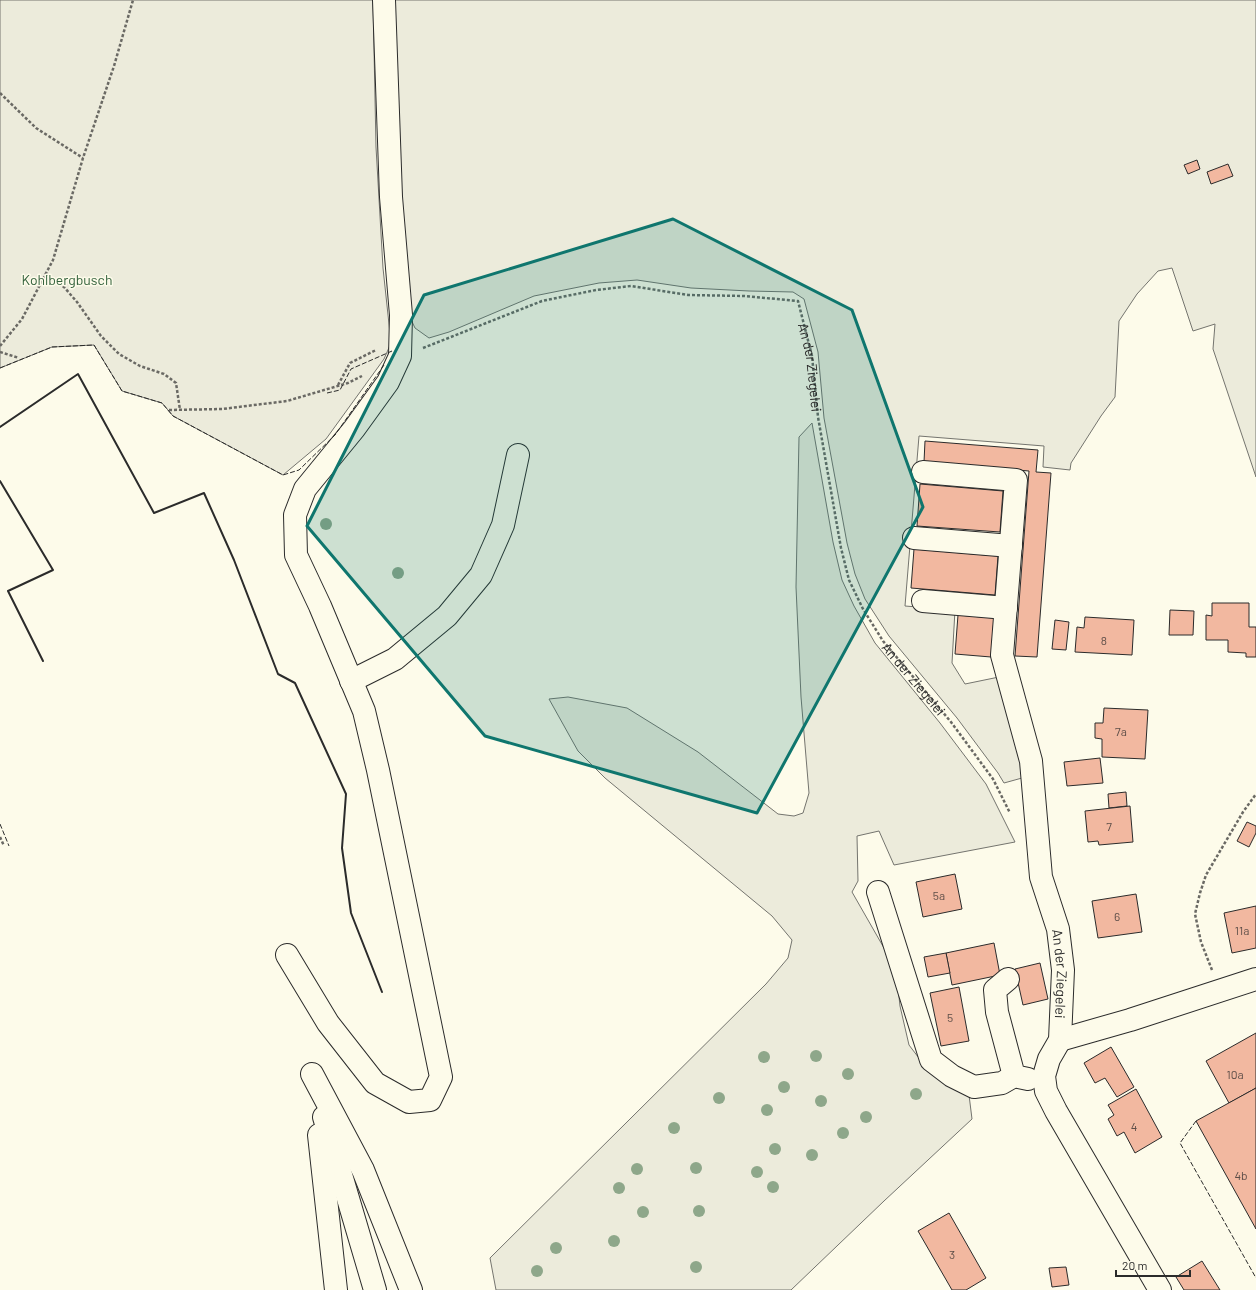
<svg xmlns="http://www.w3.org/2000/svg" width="1256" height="1290" font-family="Barlow,sans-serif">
<rect width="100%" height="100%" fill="#fdfbea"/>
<g fill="#ecebdb" stroke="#74746e">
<path d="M0 0H373L376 147 383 268 391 343 384 359 326 439 283 475 173 416 162 403 122 391 94 345 52 347 0 368Z"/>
<path d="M393 0H1256V477L1213 349 1215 324 1193 331 1172 268 1158 271 1137 294 1119 321 1115 397 1101 416 1071 463 1070 470 1043 467 1044 446 919 436 905 606 955 610 952 663 965 684 999 677 1026 761 1022 778 1004 783 998 773 957 718 889 636 865 599 855 574 847 543 824 418 818 352 804 299 793 292 749 291 691 288 637 280 599 283 534 296 449 332 429 338 415 328 407 311Z"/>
<path d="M812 423 833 542 842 580 854 606 875 643 940 723 986 784 1015 842 894 865 879 831 857 836 858 881 852 892 896 969 900 1006 909 1045 928 1070 969 1095 972 1119 884 1201 791 1290H496L490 1258 766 984 788 958 792 940 772 916 605 778 578 751 549 699 568 697 627 708 698 752 778 814 794 816 803 813 809 793 801 697 796 587 799 437Z"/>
</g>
<g fill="#f2b8a0" stroke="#2b2b2b">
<path d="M1197 160 1200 169 1188 174 1184 165Z"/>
<path d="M1228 164 1233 176 1211 184 1207 172Z"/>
<path d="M925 441 1038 450 1036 472 1051 473 1037 657 1015 656 1029 471 924 462Z"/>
<path d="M920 484 1003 491 1000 532 917 526Z"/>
<path d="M914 549 998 556 995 595 911 588Z"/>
<path d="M1212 603H1249V627H1256V657H1246V653L1228 652V640H1206V615L1212 616Z"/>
<path d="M1170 610 1194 611 1193 635H1169Z"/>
<path d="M958 615 994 618 991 657 955 654Z"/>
<path d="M1085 617 1134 620 1132 655 1075 652 1077 627 1084 628Z"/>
<path d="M1055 620 1069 622 1066 650 1052 649Z"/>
<path d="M1104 708 1148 710 1145 759 1102 757V739L1095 738V723H1103Z"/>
<path d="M1100 758 1103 783 1067 786 1064 762Z"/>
<path d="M1126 792 1127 806 1109 808 1108 794Z"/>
<path d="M1130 806 1133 842 1099 845 1098 841 1088 842 1085 811Z"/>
<path d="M1247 822 1256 826V833L1249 847 1237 841Z"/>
<path d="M955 874 962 909 923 917 916 882Z"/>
<path d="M1136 894 1142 932 1098 938 1092 901Z"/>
<path d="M1256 906V948L1232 953 1224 913Z"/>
<path d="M994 943 1000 975 952 985 946 953Z"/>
<path d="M946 953 950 973 928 977 924 957Z"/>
<path d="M1040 963 1048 999 1023 1005 1015 969Z"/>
<path d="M959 987 969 1041 941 1046 930 993Z"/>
<path d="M1256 1033V1088L1229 1103 1206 1061Z"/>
<path d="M1111 1047 1134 1087 1117 1097 1105 1078 1095 1083 1084 1063Z"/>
<path d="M1256 1088V1229L1196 1121Z"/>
<path d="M1136 1089 1162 1137 1135 1153 1124 1132 1117 1136 1108 1119 1114 1115 1108 1105Z"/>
<path d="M949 1213 986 1278 966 1290H952L918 1231Z"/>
<path d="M1202 1261 1220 1290H1184L1176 1277Z"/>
<path d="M1066 1267 1069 1285 1052 1287 1049 1268Z"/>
</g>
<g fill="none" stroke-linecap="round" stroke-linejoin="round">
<g stroke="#2b2b2b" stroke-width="24">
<g id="minor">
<path id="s2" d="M923 472 1016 480 1002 655 1031 761 1041 877 1058 929 1063 970 1060 1040 1049 1059 1044 1076 1046 1091 1056 1111 1160 1290"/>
<path d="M914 538 1011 546"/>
<path d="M923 601 1006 608"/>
<path d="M351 681 395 659 447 616 481 575 503 525 518 455"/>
<path d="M878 892 931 1060 952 1076 974 1087 1002 1083 1014 1076"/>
<path d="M287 955 328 1023 375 1083 409 1102 430 1100 441 1077 378 770 364 711 320 606 296 555 295 515 305 489 354 429 388 382 400 356 401 315 391 197 384 0"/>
<path d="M1008 979 995 990 997 1012 1014 1076 1028 1079"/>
<path d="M1060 1040 1130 1020 1256 979"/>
</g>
</g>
<g stroke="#2b2b2b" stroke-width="24">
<g id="highway">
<path d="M312 1074 363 1170 411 1290"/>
<path d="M324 1117 375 1290"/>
<path d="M319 1135 336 1290"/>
</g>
</g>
<g stroke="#6a6964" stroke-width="2.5" stroke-dasharray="3 2" stroke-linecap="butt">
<path d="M0 93 36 128 83 158"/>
<path d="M45 277 64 287 77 302 101 336 119 354 140 366 164 374 176 383 180 410"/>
<path d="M0 346 22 319 53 260 83 158 114 66 133 0"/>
<path id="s1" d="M423 348 542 301 596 290 631 286 688 295 744 296 798 301 812 356 818 417 841 548 849 580 863 609 883 641 951 722 993 779 1010 813"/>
<path d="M0 352 19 358"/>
<path d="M338 385 350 363 376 350"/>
<path d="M169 410 222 409 287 401 348 383 362 376"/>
<path d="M0 837 4 846"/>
<path d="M1212 970 1201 942 1195 914 1200 893 1206 875 1243 812 1256 794"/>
</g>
<use href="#minor" stroke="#fdfbea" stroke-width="22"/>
<use href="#highway" stroke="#fdfbea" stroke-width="22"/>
<g stroke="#2b2b2b" stroke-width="1" stroke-dasharray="5 2" stroke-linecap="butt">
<path d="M0 368 52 347 94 345 122 391 162 403 173 416 283 475 299 470 335 435 384 365"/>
<path d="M327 393 340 390 351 369 392 351 391 353"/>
<path d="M0 824 9 846"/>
<path d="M1196 1121 1180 1143 1256 1278"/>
</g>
<g stroke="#2b2b2b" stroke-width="2">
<path d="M0 427 78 374 154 513 204 493 234 560 278 674 295 683 346 794 342 848 351 913 382 992"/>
<path d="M0 481 53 570 8 591 43 661"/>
</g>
</g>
<g fill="#8ea78a">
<circle cx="326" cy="524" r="6"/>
<circle cx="398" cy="573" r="6"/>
<circle cx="816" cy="1056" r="6"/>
<circle cx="764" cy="1057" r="6"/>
<circle cx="848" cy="1074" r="6"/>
<circle cx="784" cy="1087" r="6"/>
<circle cx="916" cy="1094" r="6"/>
<circle cx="719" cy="1098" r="6"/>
<circle cx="821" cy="1101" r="6"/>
<circle cx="767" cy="1110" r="6"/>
<circle cx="866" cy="1117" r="6"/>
<circle cx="674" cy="1128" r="6"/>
<circle cx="843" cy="1133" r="6"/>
<circle cx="775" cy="1149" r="6"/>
<circle cx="812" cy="1155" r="6"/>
<circle cx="696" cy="1168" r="6"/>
<circle cx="637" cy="1169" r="6"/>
<circle cx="757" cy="1172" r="6"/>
<circle cx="773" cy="1187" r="6"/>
<circle cx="619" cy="1188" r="6"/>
<circle cx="699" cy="1211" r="6"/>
<circle cx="643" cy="1212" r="6"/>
<circle cx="614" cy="1241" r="6"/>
<circle cx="556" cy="1248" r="6"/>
<circle cx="696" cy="1267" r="6"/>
<circle cx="537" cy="1271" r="6"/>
</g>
<path fill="#0f766e" fill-opacity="0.2" stroke="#0f766e" stroke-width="3" stroke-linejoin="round" d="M673 219 852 310 923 507 757 813 485 736 307 526 424 295Z"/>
<g text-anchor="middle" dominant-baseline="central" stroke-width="3" stroke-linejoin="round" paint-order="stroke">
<g font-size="12" fill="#5d4e48">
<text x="1104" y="640">8</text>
<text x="1121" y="731">7a</text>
<text x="1109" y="826">7</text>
<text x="939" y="895">5a</text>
<text x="1117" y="916">6</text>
<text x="1242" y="930">11a</text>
<text x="950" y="1017">5</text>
<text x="1235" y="1074">10a</text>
<text x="1134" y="1126">4</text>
<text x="1241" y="1175">4b</text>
<text x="952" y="1254">3</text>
</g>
<g font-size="14" fill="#34623c" stroke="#fdfbea">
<text x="67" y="279">Kohlbergbusch</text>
</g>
<g font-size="14" fill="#2b2b2b" stroke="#fdfbea">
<text stroke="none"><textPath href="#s1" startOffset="454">An der Ziegelei</textPath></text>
<text stroke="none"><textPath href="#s1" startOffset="789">An der Ziegelei</textPath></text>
<text stroke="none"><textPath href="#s2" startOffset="595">An der Ziegelei</textPath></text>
</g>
</g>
<path d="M1116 1270v6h74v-6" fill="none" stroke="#2b2b2b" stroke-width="2"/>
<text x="1122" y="1270" font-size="12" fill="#2b2b2b" stroke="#fdfbea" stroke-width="3" paint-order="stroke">20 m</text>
</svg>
